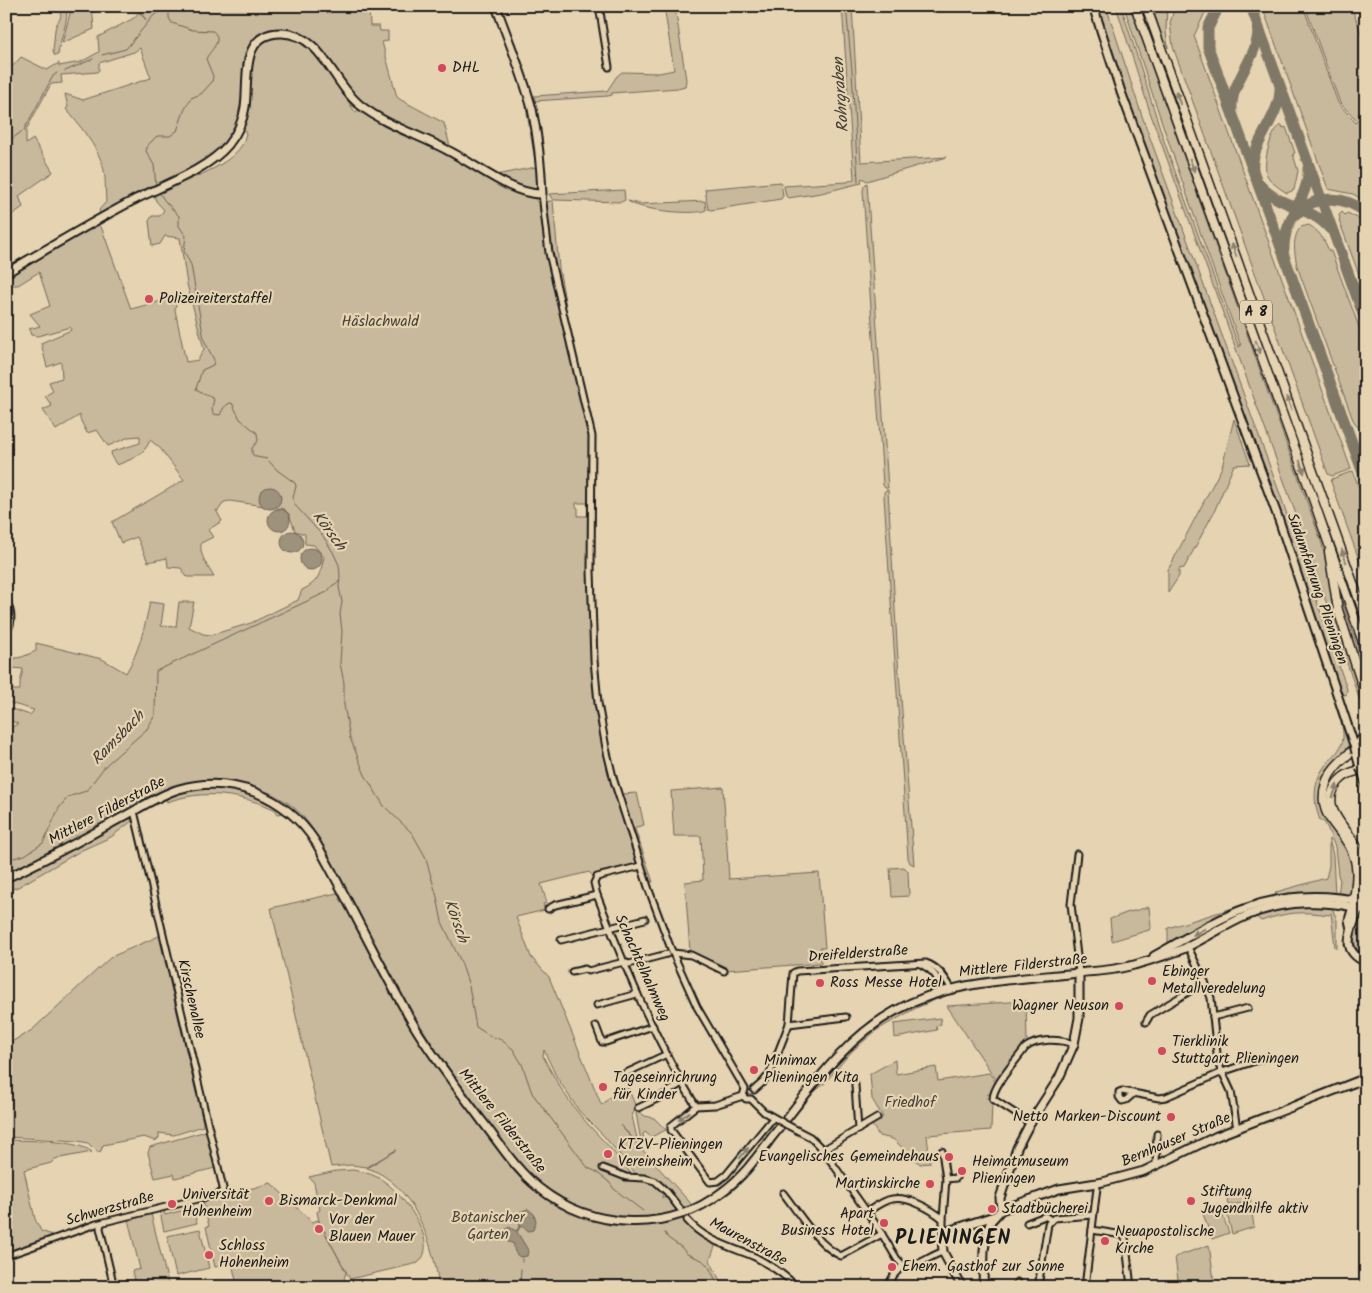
<svg xmlns="http://www.w3.org/2000/svg" width="1372" height="1293" font-family="Kalam,sans-serif">
<rect width="100%" height="100%" fill="#e5d3b1"/>
<filter id="ink" filterUnits="userSpaceOnUse"><feTurbulence type="fractalNoise" baseFrequency=".02" numOctaves="2"/><feDisplacementMap in="SourceGraphic" scale="10" xChannelSelector="R" yChannelSelector="G"/><feConvolveMatrix kernelMatrix="1 2 1 2 8 2 1 2 1" color-interpolation-filters="sRGB"/></filter>
<g filter="url(#ink)">
<g fill="#c8b89c" stroke="#726a5c">
<path d="M57 6H66C70 20 59 40 58 55H54L53 51C54 44 54 37 55 30 56 19 66 20 57 6Z"/>
<path d="M68 6H92L94 29 62 43 71 10Z"/>
<path d="M141 6H369L370 26H379L380 31H388V41L382 42 397 97 401 100 444 123 451 150 384 118 355 98 327 61 289 32 256 42C250 70 246 118 228 141 212 162 184 173 161 184L159 183 150 188 151 190 108 210 71 233 70 231 100 213 99 210 106 202C105 190 106 177 103 166 98 148 78 123 66 109L68 107 65 94 83 100 151 78 140 48 134 52 99 63V70L97 72 61 75 62 83 51 84 26 130V144L33 139 53 172 19 196 23 207 6 219V70L8 71 21 57 47 70 59 63V66L81 62 99 52 98 37 134 18 139 12 146 20 140 11Z"/>
<path d="M664 6H675L686 80 685 86 678 88 612 93V95L608 96 535 101 534 96 607 91 617 76 622 72 659 73 674 70Z"/>
<path d="M842 6H852L861 162 947 157 867 181 862 178 861 183 821 193 788 198 786 196 784 186 847 182 854 179Z"/>
<path d="M1096 6H1106L1142 116 1281 497 1347 689 1346 695 1342 694 1340 692 1287 534 1123 90Z"/>
<path d="M1116 6H1121L1165 144 1239 347 1241 346C1200 233 1160 121 1124 6H1130L1321 541 1354 668 1353 670 1365 705 1366 722 1365 716 1301 528 1150 112Z"/>
<path d="M1152 6H1167L1166 31 1168 48 1166 42H1164Z"/>
<path d="M1175 6H1208L1194 36 1351 469 1332 476 1328 474 1173 47 1170 23Z"/>
<path d="M1262 6H1303L1338 103 1356 123 1358 121 1340 103 1305 6H1351L1366 46V202L1353 194 1328 189Z"/>
<path d="M280 35 302 41 318 55 355 112 361 109 434 145 517 190 533 197 539 203 546 248 590 433V503H576V507L578 508V516H589L592 665 598 715 637 861 635 864 600 872 593 876 589 872 541 884 547 903 543 904 545 910 516 917 531 957 549 977 601 1104 602 1105 612 1095 628 1088 636 1107 632 1116 638 1143 620 1125 693 1206 682 1209 656 1178 655 1180 636 1174 603 1135 579 1111 556 1076 544 1050 543 1056C553 1076 565 1097 580 1115 597 1135 616 1152 631 1174L628 1176 654 1182 663 1190 662 1198 666 1195 671 1198 678 1211 661 1216 637 1218 611 1217 591 1212 576 1206 536 1182 476 1108 478 1107C451 1072 425 1036 404 997 384 961 365 923 345 887 332 861 312 819 288 803 251 779 216 780 175 787L174 785 134 803 131 791V794L128 793 127 804 131 805 132 808 70 844 6 874V730L18 724 6 718V707L30 715 34 710 6 702V690H20V683L23 669 12 668 11 659 22 657 36 651V643L102 659 126 673C139 652 145 626 150 602L164 604 161 626 176 627 179 602H194L189 627 203 634 211 635 251 623 298 600 302 590C319 582 320 574 324 557L314 545 305 544V534L295 531 289 514 284 509 230 501 224 502 218 511 216 510 222 521 208 530 213 537 201 543C199 555 208 567 214 577H187L181 568 168 567 167 558 148 562 137 537 121 543 112 522 184 480 160 448 150 440C145 455 130 460 117 465L112 458 111 452 140 443V436L129 437 108 446 97 430 87 433 80 419V415L56 430 43 410 52 406 45 396 53 391 49 382 62 378 61 362 47 367 41 343 71 330 70 327 38 336 31 335 29 329 40 326 30 314 50 306 39 272 18 285H12L6 287V278L98 225 102 229 131 309 177 297 175 310 186 362 198 360 204 349 187 284 180 238 165 236 160 244 152 246 149 221 152 216H160L164 210 156 201 154 194C181 181 226 170 242 145 245 141 244 138 246 134L243 126C245 106 246 60 259 45 264 39 272 37 280 35Z"/>
<path d="M529 106 537 157 538 186 534 190 524 189 496 175 536 167 526 107Z"/>
<path d="M1282 125 1283 128 1286 127 1295 153 1293 154 1298 171 1294 190 1287 193C1279 188 1271 183 1267 175 1262 164 1271 128 1282 125Z"/>
<path d="M781 182 783 196 781 199 711 210 708 209 705 189Z"/>
<path d="M867 183 888 488H885L883 485 881 454 863 191 864 186Z"/>
<path d="M624 190 625 200 621 202 555 200 552 199 549 194Z"/>
<path d="M549 201H553L559 268 566 306 563 305 550 238 546 203Z"/>
<path d="M628 201 639 204 705 201 706 210C695 216 638 210 628 201Z"/>
<path d="M1342 212 1345 215 1347 213 1356 217 1366 225V294L1339 220 1340 219 1339 215Z"/>
<path d="M1309 225C1320 232 1324 239 1329 251H1331L1366 346V438L1353 420 1297 266C1295 253 1291 238 1301 227Z"/>
<path d="M1234 419 1250 464 1234 465 1214 512 1184 568 1179 569V576L1168 593V570L1222 467Z"/>
<path d="M1353 471 1366 508V579L1331 482 1332 479Z"/>
<path d="M886 490H888L898 660 914 865 910 863 908 858 884 496V492Z"/>
<path d="M1337 586 1366 672V688L1340 609Z"/>
<path d="M1337 702 1351 749 1322 785 1341 840 1349 852 1352 862 1351 890 1347 896 1338 895 1340 880 1338 875 1335 847 1327 827 1324 822 1320 820C1312 800 1313 778 1329 761 1336 754 1342 748 1343 738 1344 727 1338 714 1335 703Z"/>
<path d="M219 787C244 791 261 798 283 810V813L277 814 276 810C241 794 204 789 167 802L166 799C178 787 202 788 219 787Z"/>
<path d="M723 787 729 879 819 873 825 948H820L821 963 726 970 690 952 685 882 703 880 701 836H674L671 791Z"/>
<path d="M637 793 644 825 636 827 635 829 653 882 649 881 621 797 623 794Z"/>
<path d="M129 817 132 821 111 837 82 850 18 887 6 891V881L84 842Z"/>
<path d="M1329 839 1333 855 1335 895 1279 897 1175 942 1168 944V928L1275 895 1276 892 1326 878 1329 866Z"/>
<path d="M904 867 908 871 909 896 892 897 890 868Z"/>
<path d="M337 893 436 1064 467 1107 520 1174 540 1192 562 1207 609 1225H647L687 1217 688 1223 716 1244 710 1260 723 1287H439C434 1245 413 1182 367 1168L396 1150 367 1167 351 1165 331 1167 271 908Z"/>
<path d="M1300 906H1322L1332 908 1337 920V949L1335 947 1331 913 1329 915C1302 911 1287 912 1261 921L1255 916 1277 909Z"/>
<path d="M1149 907 1151 928 1149 930 1112 941 1110 919 1126 913Z"/>
<path d="M1366 917V956C1349 948 1354 933 1360 920Z"/>
<path d="M159 936 203 1122V1126L174 1135 159 1133V1138L155 1141 144 1137 103 1145 101 1151 97 1152 88 1143 78 1141 6 1137V1045L32 1030 111 957Z"/>
<path d="M954 992 916 1008 877 1030 852 1051 823 1085 814 1092 818 1084C830 1071 841 1056 854 1043 881 1016 918 1002 954 992Z"/>
<path d="M1026 1001 1027 1043 1019 1054 997 1081 947 1006Z"/>
<path d="M940 1018 941 1024 936 1026 937 1030 895 1038 894 1024Z"/>
<path d="M895 1060 896 1074 936 1067 938 1081 989 1073 997 1084 991 1094H988L986 1097 992 1102 991 1130 927 1135 930 1163 920 1164 893 1139 879 1136 871 1123 883 1117 872 1099 870 1074Z"/>
<path d="M638 1111 645 1116 654 1118 666 1130 651 1137 645 1132 643 1134 644 1139 641 1141 636 1113Z"/>
<path d="M206 1131 215 1168 175 1178 174 1174 155 1178 148 1153 150 1147Z"/>
<path d="M6 1140C27 1141 76 1139 92 1152L55 1159 51 1163 24 1170 35 1219 41 1231 55 1236 6 1254Z"/>
<path d="M353 1170C365 1172 376 1175 385 1182 403 1195 441 1243 418 1263L350 1279 319 1221 317 1212 320 1210 314 1183 309 1177 336 1171Z"/>
<path d="M271 1183 312 1222 318 1220 346 1272 342 1287H245L244 1284 237 1285 232 1263 215 1267 206 1227 209 1226 203 1202Z"/>
<path d="M1249 1189 1251 1202 1228 1205 1226 1192Z"/>
<path d="M1251 1204 1254 1227 1232 1234 1226 1209Z"/>
<path d="M187 1205H192L197 1223 164 1231 160 1212 164 1211 165 1215 188 1209Z"/>
<path d="M1219 1205 1229 1233 1212 1239 1202 1211Z"/>
<path d="M151 1214 169 1287H136L132 1271 140 1269 128 1219Z"/>
<path d="M200 1229 209 1268 176 1276 167 1236Z"/>
<path d="M1209 1245 1215 1287H1179L1175 1257Z"/>
</g>
<g fill="#9e927c" stroke="#6a6356">
<circle cx="270" cy="498" r="11"/>
<circle cx="279" cy="520" r="11"/>
<circle cx="292" cy="542" r="11"/>
<circle cx="311" cy="559" r="11"/>
<path d="M528 1209 534 1214 536 1221 533 1230 529 1231 521 1226 517 1232 528 1250 527 1256 521 1257C515 1256 513 1248 514 1244L506 1241 503 1235 504 1231 509 1227 516 1231 520 1226 518 1217 519 1212Z"/>
</g>
<g fill="none" stroke-linecap="round" stroke-linejoin="round">
<g stroke="#6a6356" stroke-width="1">
<path d="M846 6 852 71 858 181"/>
<path d="M102 55 126 49 154 15 168 8"/>
<path d="M65 71 93 59"/>
<path d="M6 143 24 130 53 76 57 73"/>
<path d="M156 186 154 165 146 151 148 145 157 136H170L177 131 184 111 191 98 201 94 212 82 213 76 206 59C210 50 224 41 213 31L193 30 172 23 169 18V6"/>
<path d="M159 192 164 200 179 216V226L186 236 184 251 191 265 204 340 214 360 213 365 202 370 196 389 214 399 212 408 213 414 220 415C222 410 226 403 232 403L240 419 257 433 258 441 252 448V454L256 457 267 459 277 470 295 483 296 486 293 498 294 504 323 536 333 552 339 565 340 576 339 587 342 602 340 614 342 631 340 663 344 683V705L350 738 365 775 384 806 412 833 425 856 437 897 442 922 461 962 469 986 476 1027 492 1037 500 1039 513 1049 522 1064 532 1093 588 1168 595 1171 609 1182 614 1189 643 1211"/>
<path d="M6 860 25 855 43 843 59 808 68 797 86 791 106 765 147 729 155 715 156 671 327 592 332 586 340 581"/>
<path d="M665 1233 668 1238 681 1247 687 1254 702 1260 709 1267 719 1287"/>
<path d="M522 1257V1262"/>
<path d="M520 1287 521 1269"/>
</g>
<g stroke="#807866" stroke-width="11">
<path d="M1219 6 1208 28V47L1366 481"/>
<path d="M1251 6 1366 322"/>
<path d="M1232 109C1230 82 1258 58 1258 30"/>
<path d="M1253 169C1250 144 1281 116 1280 88"/>
<path d="M1260 185C1278 207 1313 207 1330 229"/>
<path d="M1297 214C1316 193 1346 196 1366 213"/>
<path d="M1284 249C1283 220 1310 197 1308 168"/>
</g>
<g stroke="#1c1c1c" stroke-width="9">
<g id="minor">
<path d="M599 6 609 67"/>
<path d="M542 194 549 253 592 436 591 571 594 660 598 703 606 748 614 781 649 890 671 949 697 1007 745 1089 743 1096 746 1099H751L764 1112 780 1121"/>
<path d="M6 599C11 611 14 621 6 633"/>
<path d="M1077 854 1071 904 1079 973"/>
<path d="M641 866 597 877 594 883 597 895C625 967 655 1041 696 1106"/>
<path d="M548 909 555 905 597 895"/>
<path d="M561 940 645 919"/>
<path d="M1187 945 1205 982 1211 998 1218 1063 1231 1091 1237 1129"/>
<path d="M673 953 691 955 724 971"/>
<path d="M920 964C933 970 938 977 942 991"/>
<path d="M572 972 585 969 588 971 624 962 629 964 667 954"/>
<path d="M597 1005 637 994"/>
<path d="M1213 1017 1248 1008"/>
<path d="M1146 1022 1150 1015 1205 982"/>
<path d="M789 1024 846 1017"/>
<path d="M596 1026 602 1042H606L653 1026"/>
<path d="M624 1074 667 1054"/>
<path d="M855 1085 858 1130"/>
<path d="M754 1090 762 1083 770 1073 789 1024 793 973 797 971 926 963C938 967 945 977 951 988"/>
<path d="M1133 1094 1126 1100 1122 1101 1119 1097V1092L1122 1091 1159 1098 1166 1097 1225 1071 1264 1058"/>
<path d="M743 1096 715 1105 696 1106 671 1126V1130L710 1182 718 1181 726 1175 773 1118"/>
<path d="M638 1108 659 1098 682 1083"/>
<path d="M1030 1123 993 1099C993 1085 1017 1060 1025 1048 1037 1038 1059 1039 1074 1044"/>
<path d="M787 1125 810 1137 823 1150 877 1226 897 1259 903 1265"/>
<path d="M823 1150 877 1118"/>
<path d="M942 1151 946 1179"/>
<path d="M1156 1165 1157 1134"/>
<path d="M603 1168 626 1177 644 1178 655 1181 667 1192 680 1209"/>
<path d="M783 1193C799 1213 817 1245 841 1256L882 1234"/>
<path d="M867 1212C873 1208 884 1200 892 1199 908 1196 931 1209 943 1219"/>
<path d="M687 1220C705 1241 731 1247 755 1257 770 1265 785 1275 797 1287"/>
<path d="M1027 1223 1045 1216 1051 1220"/>
<path d="M101 1224 100 1228 114 1287"/>
<path d="M1092 1230 1123 1235 1125 1237 1131 1287"/>
<path d="M943 1236V1219L946 1179 956 1178"/>
<path d="M6 1256 96 1224 219 1194 222 1192 223 1188 134 811"/>
<path d="M903 1265C916 1269 930 1255 943 1252"/>
<path d="M887 1287 894 1275 903 1265"/>
<path d="M1016 1287 1017 1282"/>
<path d="M1038 1287 1048 1224 1054 1218 1093 1215"/>
<path d="M1085 1287 1097 1188 1096 1183"/>
</g>
</g>
<g stroke="#1c1c1c" stroke-width="11">
<g id="major">
<path d="M1093 6 1121 92 1279 520 1354 745"/>
<path d="M6 273C48 248 91 223 134 200 164 185 207 170 228 145 237 134 243 121 245 107 249 80 239 32 282 33 322 34 333 84 360 105 385 125 419 135 447 150 474 163 512 195 542 194 541 166 538 137 532 109 523 74 508 40 496 6"/>
<path d="M1356 753 1360 767"/>
<path d="M1363 774 1366 784"/>
<path d="M6 878C46 860 83 839 121 818 140 808 159 795 179 789 232 774 285 796 315 841 350 902 379 966 415 1027 435 1060 459 1090 482 1121 500 1144 516 1170 539 1188 592 1230 668 1234 722 1192 743 1177 757 1157 772 1137 809 1091 843 1040 895 1011 954 978 1022 980 1087 972 1102 971 1119 969 1134 965 1151 960 1169 955 1185 948 1206 938 1225 925 1246 916 1283 900 1327 899 1366 910"/>
<path d="M1360 904C1355 926 1335 949 1366 962"/>
<path d="M1351 929 1349 920 1354 903"/>
<path d="M1154 956C1183 940 1218 918 1247 908 1285 894 1327 894 1366 902"/>
<path d="M1001 1210 1000 1198 1017 1148 1030 1123 1059 1078 1074 1044 1079 1018V973"/>
<path d="M962 1287 943 1252 942 1237 948 1231 994 1216"/>
<path d="M983 1287 984 1250 987 1232 991 1221 1001 1210 1059 1189 1103 1182 1144 1171 1217 1136 1366 1078"/>
</g>
</g>
<g stroke="#1c1c1c" stroke-width="11">
<g id="highway">
<path d="M1135 6 1311 493 1366 651"/>
<path d="M1146 6 1366 619"/>
<path d="M1329 552 1338 610 1366 697"/>
<path d="M1354 900C1356 885 1359 869 1353 854 1344 827 1315 819 1326 783 1333 761 1357 753 1366 732"/>
<path d="M1360 901C1362 886 1364 869 1360 854 1353 830 1316 811 1338 782 1345 774 1355 770 1366 770"/>
</g>
</g>
<use href="#minor" stroke="#e5d3b1" stroke-width="5"/>
<use href="#major" stroke="#e5d3b1" stroke-width="7"/>
<use href="#highway" stroke="#e5d3b1" stroke-width="8"/>
<g stroke="#1c1c1c" stroke-width="9" stroke-linecap="butt">
<path id="minor-bridge" d="M780 1121 787 1125"/>
</g>
<g stroke="#1c1c1c" stroke-width="11" stroke-linecap="butt">
<g id="major-bridge">
<path d="M1354 745 1356 753"/>
<path d="M1360 767 1363 774"/>
</g>
</g>
<use href="#minor-bridge" stroke="#e5d3b1" stroke-width="5"/>
<use href="#major-bridge" stroke="#e5d3b1" stroke-width="7"/>
</g>
<defs><path id="oneway-solid" d="M-6-.8H1V-3.2L6.5 0L1 3.2V.8H-6Z" transform="scale(1.25)"/></defs>
<g fill="#8b816e">
<use href="#oneway-solid" transform="translate(1178 98) rotate(-110)"/>
<use href="#oneway-solid" transform="translate(1192 165) rotate(70)"/>
<use href="#oneway-solid" transform="translate(1234 250) rotate(-110)"/>
<use href="#oneway-solid" transform="translate(1258 347) rotate(70)"/>
<use href="#oneway-solid" transform="translate(1289 403) rotate(-110)"/>
<use href="#oneway-solid" transform="translate(1302 467) rotate(70)"/>
<use href="#oneway-solid" transform="translate(1344 556) rotate(-109)"/>
<use href="#oneway-solid" transform="translate(1335 791) rotate(-70)"/>
<use href="#oneway-solid" transform="translate(1199 932) rotate(152)"/>
<use href="#oneway-solid" transform="translate(684 1116) rotate(142)"/>
<use href="#oneway-solid" transform="translate(744 1153) rotate(-50)"/>
</g>
</g>
<g fill="#d1495b" stroke="#e5d3b1" stroke-width="2">
<circle cx="442" cy="68" r="5"/>
<circle cx="149" cy="299" r="5"/>
<circle cx="1152" cy="981" r="5"/>
<circle cx="820" cy="983" r="5"/>
<circle cx="1119" cy="1006" r="5"/>
<circle cx="1162" cy="1051" r="5"/>
<circle cx="754" cy="1070" r="5"/>
<circle cx="603" cy="1087" r="5"/>
<circle cx="1171" cy="1117" r="5"/>
<circle cx="608" cy="1154" r="5"/>
<circle cx="949" cy="1157" r="5"/>
<circle cx="962" cy="1171" r="5"/>
<circle cx="930" cy="1184" r="5"/>
<circle cx="269" cy="1201" r="5"/>
<circle cx="1191" cy="1201" r="5"/>
<circle cx="172" cy="1204" r="5"/>
<circle cx="992" cy="1209" r="5"/>
<circle cx="884" cy="1223" r="5"/>
<circle cx="319" cy="1229" r="5"/>
<circle cx="1105" cy="1241" r="5"/>
<circle cx="209" cy="1255" r="5"/>
<circle cx="892" cy="1267" r="5"/>
</g>
<g text-anchor="middle" dominant-baseline="central" stroke-width="4.5" stroke-linejoin="round" paint-order="stroke">
<rect fill="#e5d3b1" stroke="#585349" stroke-width="1" x="1240" y="300.5" width="32" height="23" rx="4"/>
<g font-size="14" font-weight="bold" fill="#1c1c1c">
<text x="1256" y="312">A 8</text>
</g>
<g font-size="15" fill="#1c1c1c" stroke="#e5d3b1" text-anchor="start">
<text x="452" y="68">DHL</text>
<text x="159" y="299">Polizeireiterstaffel</text>
<text x="1162" y="972">Ebinger<tspan x="1162" dy="17">Metallveredelung</tspan></text>
<text x="830" y="983">Ross Messe Hotel</text>
<text x="1109" y="1006" text-anchor="end">Wagner Neuson</text>
<text x="1172" y="1042">Tierklinik<tspan x="1172" dy="17">Stuttgart Plieningen</tspan></text>
<text x="764" y="1061">Minimax<tspan x="764" dy="17">Plieningen Kita</tspan></text>
<text x="613" y="1078">Tageseinrichrung<tspan x="613" dy="17">für Kinder</tspan></text>
<text x="1161" y="1117" text-anchor="end">Netto Marken-Discount</text>
<text x="618" y="1145">KTZV-Plieningen<tspan x="618" dy="17">Vereinsheim</tspan></text>
<text x="939" y="1157" text-anchor="end">Evangelisches Gemeindehaus</text>
<text x="972" y="1162">Heimatmuseum<tspan x="972" dy="17">Plieningen</tspan></text>
<text x="920" y="1184" text-anchor="end">Martinskirche</text>
<text x="1201" y="1192">Stiftung<tspan x="1201" dy="17">Jugendhilfe aktiv</tspan></text>
<text x="182" y="1195">Universität<tspan x="182" dy="17">Hohenheim</tspan></text>
<text x="279" y="1201">Bismarck-Denkmal</text>
<text x="1002" y="1209">Stadtbücherei</text>
<text x="874" y="1214" text-anchor="end">Apart<tspan x="874" dy="17">Business Hotel</tspan></text>
<text x="329" y="1220">Vor der<tspan x="329" dy="17">Blauen Mauer</tspan></text>
<text x="1115" y="1232">Neuapostolische<tspan x="1115" dy="17">Kirche</tspan></text>
<text x="219" y="1246">Schloss<tspan x="219" dy="17">Hohenheim</tspan></text>
<text x="902" y="1267">Ehem. Gasthof zur Sonne</text>
</g>
<g font-size="15" fill="#47433c" stroke="#e5d3b1">
<text x="380" y="322">Häslachwald</text>
<text x="910" y="1103">Friedhof</text>
<text x="488" y="1218">Botanischer<tspan x="488" dy="17">Garten</tspan></text>
</g>
<g font-size="15" fill="#1c1c1c" stroke="#e5d3b1">
<text transform="translate(1317 589) rotate(71)">Südumfahrung Plieningen</text>
<text transform="translate(107 811) rotate(-28)">Mittlere Filderstraße</text>
<text transform="translate(858 954) rotate(-4)">Dreifelderstraße</text>
<text transform="translate(1023 966) rotate(-6)">Mittlere Filderstraße</text>
<text transform="translate(642 968) rotate(66)">Schachtelhalmweg</text>
<text transform="translate(191 999) rotate(77)">Kirschenallee</text>
<text transform="translate(502 1121) rotate(51)">Mittlere Filderstraße</text>
<text transform="translate(1176 1140) rotate(-23)">Bernhauser Straße</text>
<text transform="translate(110 1209) rotate(-16)">Schwerzstraße</text>
<text transform="translate(748 1242) rotate(28)">Maurenstraße</text>
</g>
<g font-size="16" font-style="italic" fill="#433f39" stroke="#e5d3b1">
<text transform="translate(841 95) rotate(-94)">Rohrgraben</text>
<text transform="translate(329 531) rotate(54)">Körsch</text>
<text transform="translate(118 738) rotate(-46)">Ramsbach</text>
<text transform="translate(456 921) rotate(71)">Körsch</text>
</g>
<g font-size="20" font-weight="bold" letter-spacing="1" fill="#1c1c1c" stroke="#e5d3b1">
<text x="953" y="1239">PLIENINGEN</text>
</g>
</g>
<rect width="1372" height="1293" fill="none" stroke="#e5d3b1" stroke-width="25"/>
<rect x="12" y="12" width="1347" height="1268" fill="none" stroke="#1c1c1c" stroke-width="2" filter="url(#ink)"/>
</svg>
